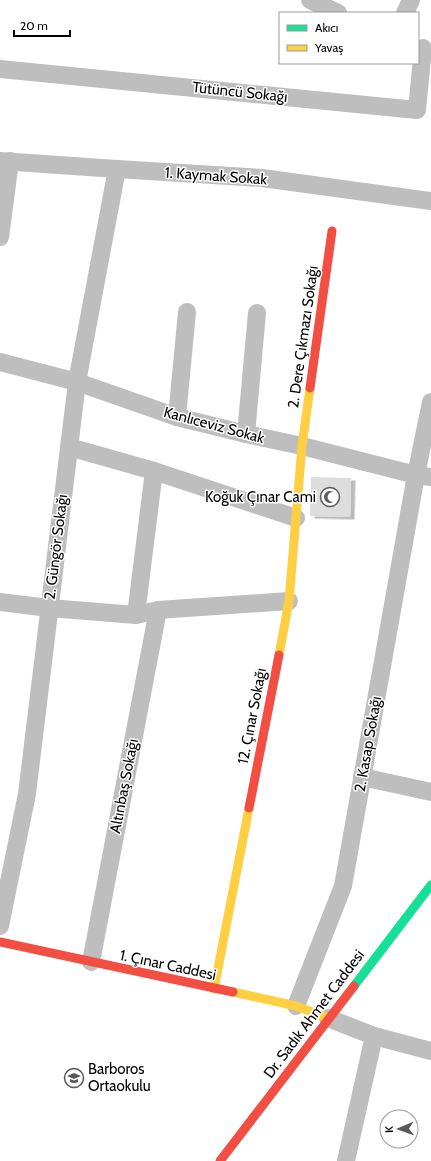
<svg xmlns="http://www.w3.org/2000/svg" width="431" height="1161" font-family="Cabin,sans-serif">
<defs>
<filter id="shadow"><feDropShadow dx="4.5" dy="2.5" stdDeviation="0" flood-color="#0004"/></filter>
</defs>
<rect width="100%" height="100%" fill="#fff"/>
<path fill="#ddd" filter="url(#shadow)" d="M311 477 351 478 350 517 310 516Z"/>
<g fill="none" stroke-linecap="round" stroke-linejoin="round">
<g stroke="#bebebe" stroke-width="18">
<path d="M310 0 338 13"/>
<path d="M405 13 411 0"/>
<path d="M0 69 417 110 423 48"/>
<path d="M0 161 117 169 262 178 431 201"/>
<path d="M0 237 10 161"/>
<path d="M0 362 77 382 177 417 246 434 302 446 416 475 431 477"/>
<path d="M177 417 187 312"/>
<path d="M246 434 257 313"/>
<path d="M69 447 154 471 296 518"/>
<path d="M0 602 49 608 136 615 158 610 289 601"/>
<path d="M136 615 154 471"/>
<path d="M362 777 431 792"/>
<path d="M0 926 27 794 77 382 117 169"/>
<path d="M91 962 158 610"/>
<path d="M296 1006 343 886 416 475 431 402"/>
<path d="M328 1018 374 1036 431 1051"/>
<path d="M346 1161 374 1036"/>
</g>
<path stroke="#16e098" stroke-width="9" d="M354 986 431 885"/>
<g stroke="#ffcf43" stroke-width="9">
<path d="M279 655 289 601 302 446 310 388"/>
<path d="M214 989 249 808"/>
<path d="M233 992 296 1006 328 1018"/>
</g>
<g stroke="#f24e42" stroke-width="9">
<path d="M310 388 332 231"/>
<path d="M249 808 279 655"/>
<path d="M0 942 233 992"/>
<path d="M220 1161 354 986"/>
</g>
</g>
<defs>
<g id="mosque-ring" transform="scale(1)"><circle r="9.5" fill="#fff" stroke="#595959" stroke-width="1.5"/><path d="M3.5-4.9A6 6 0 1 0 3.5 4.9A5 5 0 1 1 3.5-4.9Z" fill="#595959"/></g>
<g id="school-ring" transform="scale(1)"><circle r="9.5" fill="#fff" stroke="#595959" stroke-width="1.5"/><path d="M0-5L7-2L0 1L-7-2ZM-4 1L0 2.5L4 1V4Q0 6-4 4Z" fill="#595959"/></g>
</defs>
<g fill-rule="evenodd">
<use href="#mosque-ring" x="330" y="497"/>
<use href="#school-ring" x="74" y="1078"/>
</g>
<g text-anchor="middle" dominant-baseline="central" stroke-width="3" stroke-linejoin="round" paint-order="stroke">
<g font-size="15" fill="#000" stroke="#fff">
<text transform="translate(240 92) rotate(6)">Tütüncü Sokağı</text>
<text transform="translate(216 176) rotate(4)">1. Kaymak Sokak</text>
<text transform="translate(303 337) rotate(-82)">2. Dere Çıkmazı Sokağı</text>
<text transform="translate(214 425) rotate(15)">Kanlıceviz Sokak</text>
<text transform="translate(56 547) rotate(-83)">2. Güngör Sokağı</text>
<text transform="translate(252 716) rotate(-79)">12. Çınar Sokağı</text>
<text transform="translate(368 744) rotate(-80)">2. Kasap Sokağı</text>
<text transform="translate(124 786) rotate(-79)">Altınbaş Sokağı</text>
<text transform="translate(168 965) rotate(12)">1. Çınar Caddesi</text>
<text transform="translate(314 1014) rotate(-53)">Dr. Sadık Ahmet Caddesi</text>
</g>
<g font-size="15" fill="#000" stroke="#fff" text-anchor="end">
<text x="316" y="497">Koğuk Çınar Cami</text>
<text x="88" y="1069" text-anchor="start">Barboros<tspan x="88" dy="17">Ortaokulu</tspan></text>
</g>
</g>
<rect x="279" y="12" width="140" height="52" fill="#ffffff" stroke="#999999"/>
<rect x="287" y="25" width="20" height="6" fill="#16e098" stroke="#999999"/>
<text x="315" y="32" font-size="12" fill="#000000">Akıcı</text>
<rect x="287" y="45" width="20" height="6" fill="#ffcf43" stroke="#999999"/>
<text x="315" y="52" font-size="12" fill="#000000">Yavaş</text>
<g transform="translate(399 1129) rotate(268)"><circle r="19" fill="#ffffff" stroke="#999999"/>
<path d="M0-3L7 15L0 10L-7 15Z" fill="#595959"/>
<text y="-6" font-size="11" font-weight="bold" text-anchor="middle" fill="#000000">K</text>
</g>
<path d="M14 30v6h56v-6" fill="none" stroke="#000000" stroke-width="2"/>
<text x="20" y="30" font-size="12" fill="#000000" stroke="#ffffff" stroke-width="3" paint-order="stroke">20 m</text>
</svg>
